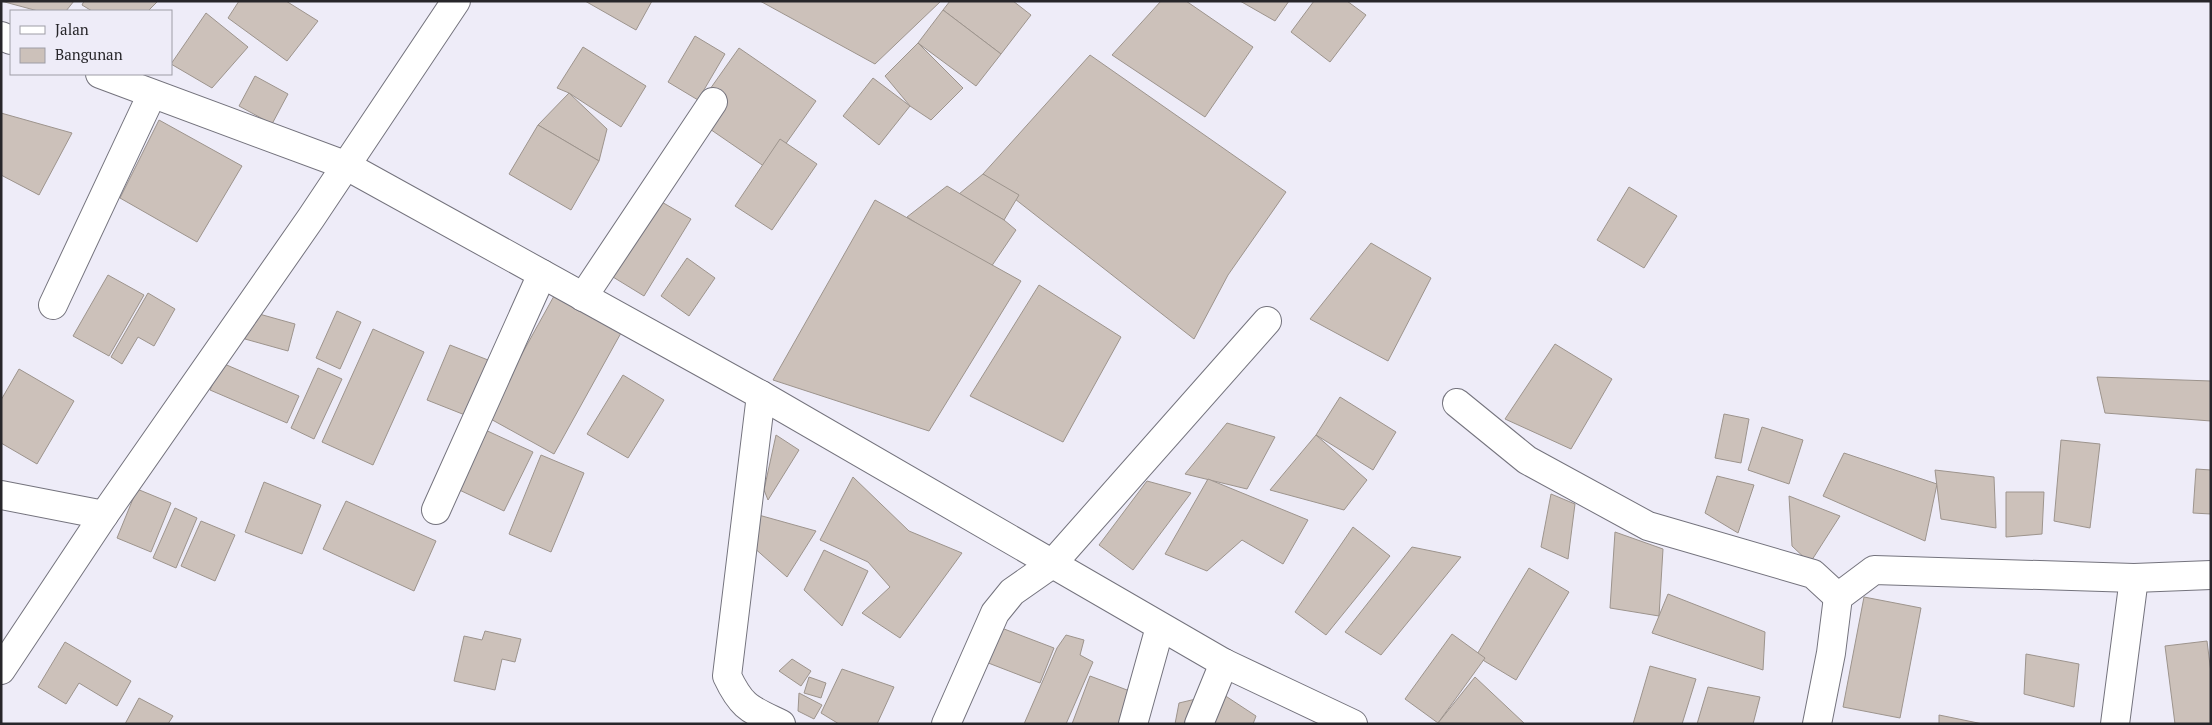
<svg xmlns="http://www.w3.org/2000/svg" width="2212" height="725" font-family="'PT Serif',serif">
<rect width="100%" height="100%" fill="#eeecf8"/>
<g fill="#ccc1ba" stroke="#9d948d">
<path d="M1 1H74L66 11H38Z"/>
<path d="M84 1H158L148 11H92L82 5Z"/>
<path d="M239 1H286L318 21 287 61 228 18Z"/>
<path d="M585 1H652L636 30Z"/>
<path d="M760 1H941L875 64Z"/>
<path d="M950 1H1013L1031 15 1001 54 943 10Z"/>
<path d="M1161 1H1186L1253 47 1205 117 1112 55Z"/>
<path d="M1240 1H1289L1275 21Z"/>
<path d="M1314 1H1347L1366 15 1330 62 1291 32Z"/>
<path d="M943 10 1001 54 976 86 918 43Z"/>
<path d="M206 13 248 47 212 88 171 64Z"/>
<path d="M695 36 725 54 698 100 668 82Z"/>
<path d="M918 43 963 88 931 120 910 106 885 76Z"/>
<path d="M583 47 646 86 621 127 569 93 557 88Z"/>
<path d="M739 48 816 101 768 169 691 116Z"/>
<path d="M1090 55 1286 192 1228 275 1194 339 983 174Z"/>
<path d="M255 76 288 94 272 124 239 106Z"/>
<path d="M873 78 910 106 879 145 843 116Z"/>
<path d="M569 93 607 129 599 161 538 125Z"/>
<path d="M1 113 72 133 39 195 1 175Z"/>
<path d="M159 120 242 166 197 242 120 198Z"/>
<path d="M538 125 599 161 571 210 509 174Z"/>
<path d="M780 139 817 164 772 230 735 206Z"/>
<path d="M983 174 1019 195 1004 220 959 194Z"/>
<path d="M947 186 1004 220 1016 230 989 270 907 217Z"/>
<path d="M1629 187 1677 216 1644 268 1597 240Z"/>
<path d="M875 200 1021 281 929 431 773 380Z"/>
<path d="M660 201 691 219 644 296 613 277Z"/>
<path d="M1371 243 1431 278 1388 361 1310 319Z"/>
<path d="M687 258 715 278 689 316 661 296Z"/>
<path d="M108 275 144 295 109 356 73 336Z"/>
<path d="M1039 285 1121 337 1063 442 970 396Z"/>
<path d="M148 293 175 309 154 346 138 337 122 364 111 357Z"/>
<path d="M554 296 621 333 554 454 487 417Z"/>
<path d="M337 311 361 322 340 369 316 358Z"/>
<path d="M252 312 295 324 288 351 245 339Z"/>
<path d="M373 329 424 352 373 465 322 442Z"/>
<path d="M1555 344 1612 379 1571 449 1505 419Z"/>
<path d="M450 345 488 360 465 415 427 400Z"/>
<path d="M222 363 299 396 287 423 210 390Z"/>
<path d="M318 368 342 379 314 439 291 428Z"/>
<path d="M19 369 74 401 37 464 1 443V400Z"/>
<path d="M623 375 664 400 628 458 587 434Z"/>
<path d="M2097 377 2211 381V421L2105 413Z"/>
<path d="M1340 397 1396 432 1373 470 1316 435Z"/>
<path d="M1724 414 1749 419 1741 463 1715 458Z"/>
<path d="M1227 423 1275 437 1247 489 1185 474Z"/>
<path d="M1762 427 1803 440 1789 484 1748 470Z"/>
<path d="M481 428 533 452 504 511 453 487Z"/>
<path d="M776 435 799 450 768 500 764 490Z"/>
<path d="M1316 435 1367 480 1344 510 1270 490Z"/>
<path d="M2061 440 2100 444 2090 528 2054 521Z"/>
<path d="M1844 453 1937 484 1925 541 1823 496Z"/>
<path d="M541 455 584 473 551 552 509 534Z"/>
<path d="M2196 469 2211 470V514L2193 513Z"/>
<path d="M1935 470 1994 477 1996 528 1941 519Z"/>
<path d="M1717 476 1754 485 1738 533 1705 513Z"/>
<path d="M853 477 909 531 962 553 900 638 862 613 890 587 868 562 820 540Z"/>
<path d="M1208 479 1308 520 1283 564 1242 540 1207 571 1165 554Z"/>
<path d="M1147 481 1191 493 1133 570 1099 545Z"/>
<path d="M264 482 321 505 302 554 245 532Z"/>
<path d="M137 489 171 503 151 552 117 538Z"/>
<path d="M2006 492H2044L2042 534 2006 537Z"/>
<path d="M1551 494 1575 504 1568 559 1541 547Z"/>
<path d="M1789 496 1840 516 1810 563 1792 546Z"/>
<path d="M346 501 436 541 414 591 323 549Z"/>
<path d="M175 508 197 518 176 568 153 558Z"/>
<path d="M755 514 816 531 787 577 752 546Z"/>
<path d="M201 521 235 535 215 581 181 566Z"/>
<path d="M1353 527 1390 556 1326 635 1295 612Z"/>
<path d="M1615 532 1663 549 1659 616 1610 608Z"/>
<path d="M1412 547 1461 557 1381 655 1345 632Z"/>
<path d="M824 550 868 571 842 626 804 590Z"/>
<path d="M1529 568 1569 592 1516 680 1476 656Z"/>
<path d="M1668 594 1765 632 1763 670 1652 633Z"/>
<path d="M1864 597 1921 608 1900 718 1843 707Z"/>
<path d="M991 624 1054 648 1040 683 978 659Z"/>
<path d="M485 631 521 639 515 662 502 659 495 690 454 681 464 636 482 640Z"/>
<path d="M1452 634 1485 658 1438 723 1405 699Z"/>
<path d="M1066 635 1084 640 1080 655 1093 662 1066 724H1024L1057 648Z"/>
<path d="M2207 641 2211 673V724H2175L2165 646Z"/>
<path d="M65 642 131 681 117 706 79 683 66 704 38 687Z"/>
<path d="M2026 654 2079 664 2074 707 2024 694Z"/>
<path d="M792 659 811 671 801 686 779 671Z"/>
<path d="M1650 666 1696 679 1682 724H1633Z"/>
<path d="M842 669 894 687 877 724H839L821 713Z"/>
<path d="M1090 676 1135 693 1124 724H1072Z"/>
<path d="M809 677 826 683 821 698 804 693Z"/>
<path d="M1475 677 1525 724 1438 723Z"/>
<path d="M1708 687 1760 697 1753 724H1697Z"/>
<path d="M799 693 822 705 814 719 798 711Z"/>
<path d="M1221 693 1256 716 1253 724H1175L1179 703Z"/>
<path d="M139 698 173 716 168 724H125Z"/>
<path d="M1939 715 1983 724H1939Z"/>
</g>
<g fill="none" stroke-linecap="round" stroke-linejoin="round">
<g stroke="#74737d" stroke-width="30">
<g id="minor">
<path d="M1 36 11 40"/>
<path d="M100 74 345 165 761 395 1224 663 1353 724"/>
<path d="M583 297 713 102"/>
<path d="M53 305 152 94"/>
<path d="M761 395 727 676C742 708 750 709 781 724"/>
<path d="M1457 403 1527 460 1648 526 1813 574 1838 597"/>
<path d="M1 495 104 515"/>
<path d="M436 510 542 274"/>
<path d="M946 724 995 613 1012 592 1052 564 1267 321"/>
<path d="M1133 724 1160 627"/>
<path d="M1199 724 1224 663"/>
<path d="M1817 724 1831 653 1838 597 1874 570 2134 578 2211 575"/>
<path d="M2115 724 2134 578"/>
</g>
</g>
<g stroke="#74737d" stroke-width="30">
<path id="tertiary" d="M1 670 104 515 311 218 456 1"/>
</g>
<use href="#minor" stroke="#fff" stroke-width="28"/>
<use href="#tertiary" stroke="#fff" stroke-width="28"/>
</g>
<rect width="2212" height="725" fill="none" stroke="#27262a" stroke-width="5"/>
<rect x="10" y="10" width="162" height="65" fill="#eeecf8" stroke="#9e9da6"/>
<rect x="20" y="26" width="25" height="8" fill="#ffffff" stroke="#9e9da6"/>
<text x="55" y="35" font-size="15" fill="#27262a">Jalan</text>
<rect x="20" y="48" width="25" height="15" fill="#ccc1ba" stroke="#9e9da6"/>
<text x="55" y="60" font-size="15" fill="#27262a">Bangunan</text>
</svg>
